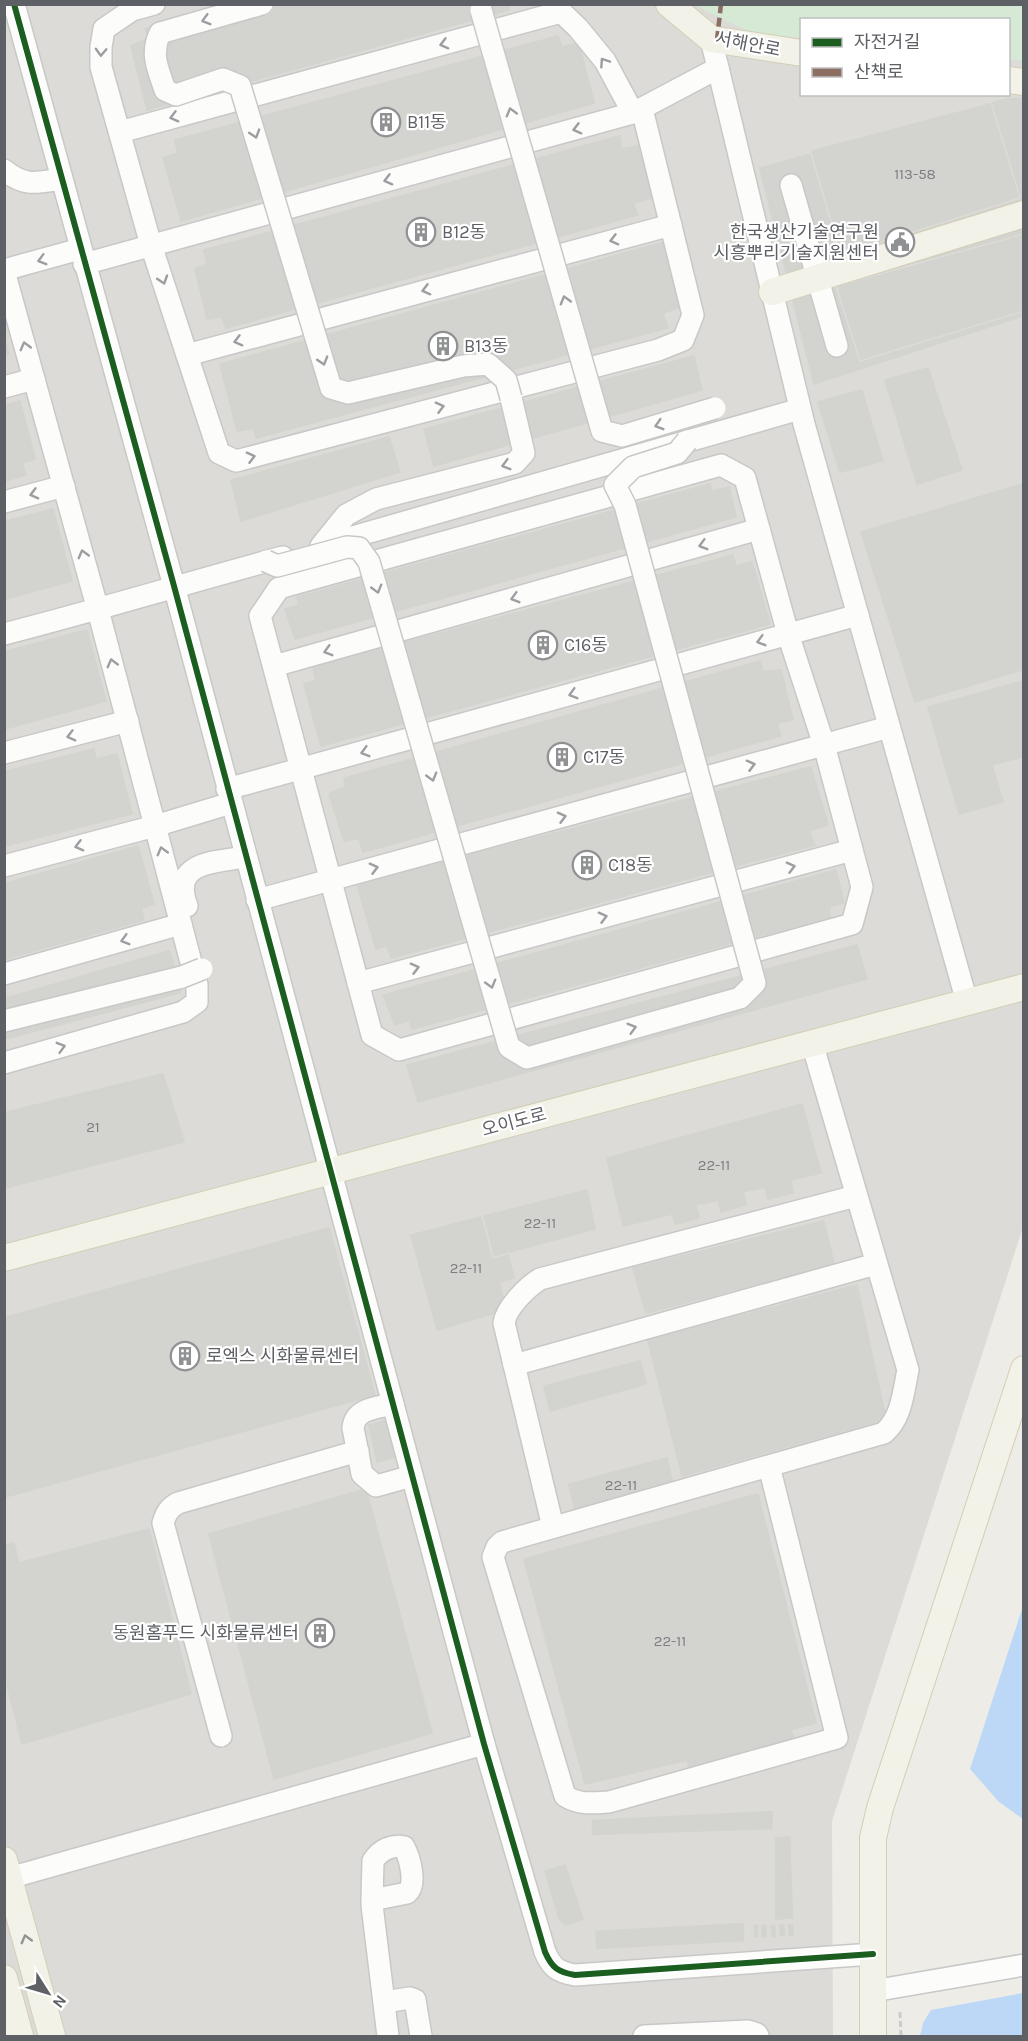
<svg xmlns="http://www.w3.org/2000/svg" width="1028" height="2041" font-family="Karla,'Noto Sans KR',sans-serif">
<rect width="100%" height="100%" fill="#edece7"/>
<path fill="#dddbd7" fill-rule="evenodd" d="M1001 4 1023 8V1227L832 1821 833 2036H5V5ZM802 20H1008V94H802Z"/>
<path fill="#d5e9d4" d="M699 5H1023V61L1009 59 1008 20H802L801 38 752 33 704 10Z"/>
<g fill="#bcd8f6">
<path d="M1023 1606V1819L999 1802 970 1769Z"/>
<path d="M1023 1993V2036H920L923 2023 931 2010Z"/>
</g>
<g fill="#d3d3d0" stroke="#dcdbd6" stroke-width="1.5">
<path d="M226 4H509L511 11 146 112 129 45 147 37 143 28Z"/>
<path d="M559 34 563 45 580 41 596 104 180 223 161 157 176 152 173 139Z"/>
<path d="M1007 97H1024V317L813 386 758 167Z"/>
<path d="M991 102 1020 198 841 255 810 150Z"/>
<path d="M621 134 623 147 639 144 655 199 635 204 640 216 225 330 221 319 206 321 193 268 205 263 202 249Z"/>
<path d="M1024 234V311L860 361 836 286Z"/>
<path d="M666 240 683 308 665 314 670 329 255 440 252 430 236 433 218 363Z"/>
<path d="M4 332 11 355 4 357Z"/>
<path d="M695 354 704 391 433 468 422 428Z"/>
<path d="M929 366 964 471 916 486 883 379Z"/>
<path d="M863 388 885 462 839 474 816 401Z"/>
<path d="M21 399 37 460 24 464 28 476 4 483V404Z"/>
<path d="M390 435 402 473 240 523 229 479Z"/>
<path d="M711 482 713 489 730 485 738 518 294 641 283 608 297 604 295 596Z"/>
<path d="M1024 482V671L914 704 859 531Z"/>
<path d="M54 507 74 582 4 601V520Z"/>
<path d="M734 553 737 564 753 560 772 625 320 748 302 683 314 679 311 666Z"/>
<path d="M88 628 108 702 4 731V650Z"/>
<path d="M761 659 764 670 782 668 795 721 779 724 783 737 362 854 358 840 343 843 327 793 344 786 342 777Z"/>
<path d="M1024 679V758L994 766 1005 803 958 816 926 706Z"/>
<path d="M95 747 97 757 118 752 134 815 4 848V770Z"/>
<path d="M812 765 830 826 811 832 817 846 390 960 386 948 375 951 355 883Z"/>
<path d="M139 844 156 905 143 909 146 921 4 961V882Z"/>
<path d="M837 868 846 904 831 908 832 918 411 1031 408 1022 394 1027 381 994Z"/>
<path d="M858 943 869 980 417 1104 405 1064Z"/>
<path d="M170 949 177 969 182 994 4 1041V997Z"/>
<path d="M164 1072 186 1143 4 1190V1111Z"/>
<path d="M803 1102 823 1174 793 1181 795 1194 767 1201 764 1189 745 1193 748 1206 720 1214 717 1202 698 1206 701 1219 675 1226 671 1216 622 1228 605 1157Z"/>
<path d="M588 1188 597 1230 493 1258 482 1215Z"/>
<path d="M482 1215 493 1258 509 1253 516 1279 501 1283 508 1311 436 1332 409 1234Z"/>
<path d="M825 1219 836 1265 645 1315 631 1267Z"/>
<path d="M330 1226 377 1396 4 1499V1316Z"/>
<path d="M858 1283 888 1420 681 1478 646 1339Z"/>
<path d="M641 1359 648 1385 549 1413 542 1385Z"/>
<path d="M388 1418 397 1458 376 1464 367 1424Z"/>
<path d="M668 1456 675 1487 574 1514 567 1483Z"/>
<path d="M367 1487 434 1734 273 1781 207 1533Z"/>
<path d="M759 1492 818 1724 793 1731 798 1743 689 1773 686 1762 584 1786 522 1558Z"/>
<path d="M150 1527 193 1695 21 1746 4 1679V1544L15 1541 20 1561Z"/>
<path d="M774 1810 773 1830 591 1836V1819Z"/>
<path d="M791 1835 794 1919 774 1921V1837Z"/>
<path d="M566 1863 585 1920 568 1926 564 1925 558 1920 543 1870Z"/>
<path d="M745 1922V1942L596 1950 594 1930Z"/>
<path d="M778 1923 785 1924 786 1937H779Z"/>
<path d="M787 1923H794L795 1936 788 1937Z"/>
<path d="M752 1924H759V1938L754 1939Z"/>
<path d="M760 1924H767L768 1938H761Z"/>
<path d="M770 1924H776L777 1938H771Z"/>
</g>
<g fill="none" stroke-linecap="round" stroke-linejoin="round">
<g stroke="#c8c8c8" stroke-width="24">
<g id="minor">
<path d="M14 4 174 586 484 1744 545 1952C552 1968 558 1972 575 1975L873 1954"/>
<path d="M154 4 132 10 104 29 101 47V67L151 245 219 453 236 461 658 350 683 340 693 315 642 109"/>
<path d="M553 4 578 28 605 61 633 113"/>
<path d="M711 39 804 424 967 1002"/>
<path d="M120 132 561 12"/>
<path d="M4 170C25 187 36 183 61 179"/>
<path d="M791 185 837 346"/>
<path d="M84 264 633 113 718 68"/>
<path d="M4 270 80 249"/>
<path d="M4 271 98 610 197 985V1002L183 1012 4 1063"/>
<path d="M187 355 671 225"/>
<path d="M4 387 34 379"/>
<path d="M721 465 745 478 788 634 824 745 862 887 852 924 399 1050 372 1035 260 616 279 588Z"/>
<path d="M4 502 64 486"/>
<path d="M328 544 800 409"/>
<path d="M321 546 346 515 376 499 515 463 524 453 511 398"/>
<path d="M4 634C98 610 190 582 283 557"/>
<path d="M274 666 759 529"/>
<path d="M4 753 128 721"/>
<path d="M227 789 858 615"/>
<path d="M4 866 155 826 231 803"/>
<path d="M257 900 889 727"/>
<path d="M187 906C170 861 216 862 245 857"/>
<path d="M4 974 181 924"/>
<path d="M358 983 852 850"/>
<path d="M4 1021 182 977"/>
<path d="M514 1365 876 1264"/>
<path d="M393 1404C377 1408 355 1408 353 1428L362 1474 376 1486 412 1476"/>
<path d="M769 1466 837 1738 609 1802C593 1803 579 1805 565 1796L493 1557 497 1547 502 1542 884 1433C902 1417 903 1393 908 1370L812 1043"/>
<path d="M553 1527 504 1323C506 1308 527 1287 540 1279L856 1196"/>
<path d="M221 1736 163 1523C166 1513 169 1508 178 1503L358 1451"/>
<path d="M9 1878 484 1744"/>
<path d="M372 1900 407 1893C417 1885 410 1858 404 1847 392 1844 380 1850 373 1861L372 1900V1905L388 2036"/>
<path d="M873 1991 1024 1965"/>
<path d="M384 2002 410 1998 415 2000 421 2036"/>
<path d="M644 2036 748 2031 757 2034 758 2036"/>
</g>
</g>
<g stroke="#d4ceb6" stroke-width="28">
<g id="major">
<path d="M669 4 711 39 802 53"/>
<path d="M1008 80 1024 82"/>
<path d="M772 292 1024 214"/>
<path d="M4 1258 1024 987"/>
<path d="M4 1860 52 2036"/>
<path d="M4 1978 20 2036"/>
<path d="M873 2036V1838L880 1808 1024 1369"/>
</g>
</g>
<path stroke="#c9cdcb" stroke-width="3" stroke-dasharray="6 3" stroke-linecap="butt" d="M900 2012 901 2036"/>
<use href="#minor" stroke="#fcfcfb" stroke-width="21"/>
<use href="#major" stroke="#f3f2e8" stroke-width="26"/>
<g stroke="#c8c8c8" stroke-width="24" stroke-linecap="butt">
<g id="minor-bridge">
<path d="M262 4 160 33C150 54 158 69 165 90L176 95 223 79 240 86 331 388 348 393 463 366 488 364 506 380 511 398"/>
<path d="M481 10 602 431 622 436 715 408"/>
<path d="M266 561 277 566 347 547 359 548 369 562 509 1047 527 1058 740 998 755 983 625 505 615 485 633 467 677 453 687 441"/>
<path d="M182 977 202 969"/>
</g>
</g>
<use href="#minor-bridge" stroke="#fcfcfb" stroke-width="21"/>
<path stroke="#8d6e63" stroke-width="4.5" stroke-dasharray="9 4.5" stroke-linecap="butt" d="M717 40 721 4"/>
<g stroke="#fff" stroke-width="10">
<path id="cycleway" d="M14 4 174 586 484 1744 545 1952C552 1968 558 1972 575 1975L873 1954"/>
</g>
<use href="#cycleway" stroke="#1b5e20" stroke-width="6"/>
</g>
<defs><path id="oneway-chevron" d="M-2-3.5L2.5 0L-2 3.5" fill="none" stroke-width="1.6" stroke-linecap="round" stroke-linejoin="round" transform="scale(1.5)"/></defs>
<g stroke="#9d9ea1">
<use href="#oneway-chevron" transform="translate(206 20) rotate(164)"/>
<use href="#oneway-chevron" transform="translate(444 44) rotate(165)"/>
<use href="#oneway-chevron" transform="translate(101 52) rotate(92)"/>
<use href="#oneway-chevron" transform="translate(604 62) rotate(-124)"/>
<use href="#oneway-chevron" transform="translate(511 112) rotate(-106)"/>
<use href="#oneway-chevron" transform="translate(174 117) rotate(165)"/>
<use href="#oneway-chevron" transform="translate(577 129) rotate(165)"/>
<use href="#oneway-chevron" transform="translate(255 134) rotate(73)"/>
<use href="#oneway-chevron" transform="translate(388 180) rotate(165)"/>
<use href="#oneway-chevron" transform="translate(614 240) rotate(165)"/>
<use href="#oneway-chevron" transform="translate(42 260) rotate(164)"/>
<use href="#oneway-chevron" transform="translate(163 280) rotate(72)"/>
<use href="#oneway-chevron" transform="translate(426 290) rotate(165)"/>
<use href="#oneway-chevron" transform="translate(565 300) rotate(-106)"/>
<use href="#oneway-chevron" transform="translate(238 341) rotate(165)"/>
<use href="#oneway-chevron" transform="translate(25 346) rotate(-105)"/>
<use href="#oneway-chevron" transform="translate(323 361) rotate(73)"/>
<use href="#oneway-chevron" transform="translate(440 407) rotate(-15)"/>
<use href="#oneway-chevron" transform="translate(659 425) rotate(163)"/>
<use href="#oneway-chevron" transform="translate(251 457) rotate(-15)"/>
<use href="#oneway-chevron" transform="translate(506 465) rotate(164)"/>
<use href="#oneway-chevron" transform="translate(34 494) rotate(165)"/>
<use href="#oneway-chevron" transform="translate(703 545) rotate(164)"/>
<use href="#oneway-chevron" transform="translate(83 554) rotate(-105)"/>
<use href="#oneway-chevron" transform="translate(377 589) rotate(74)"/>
<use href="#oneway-chevron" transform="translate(515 598) rotate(164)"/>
<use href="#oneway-chevron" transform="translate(761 641) rotate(164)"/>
<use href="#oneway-chevron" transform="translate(328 651) rotate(164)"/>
<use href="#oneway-chevron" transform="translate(112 663) rotate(-105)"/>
<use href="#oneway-chevron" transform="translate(573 694) rotate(164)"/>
<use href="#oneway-chevron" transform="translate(71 736) rotate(165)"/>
<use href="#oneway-chevron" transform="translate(365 752) rotate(164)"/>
<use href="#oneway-chevron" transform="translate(751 765) rotate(-15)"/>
<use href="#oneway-chevron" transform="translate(432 777) rotate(74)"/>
<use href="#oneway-chevron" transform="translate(562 817) rotate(-15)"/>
<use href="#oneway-chevron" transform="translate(79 846) rotate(165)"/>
<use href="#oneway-chevron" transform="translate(162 851) rotate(-105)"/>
<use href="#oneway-chevron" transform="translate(791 867) rotate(-15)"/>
<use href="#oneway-chevron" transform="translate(374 868) rotate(-15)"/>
<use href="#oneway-chevron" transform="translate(603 917) rotate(-15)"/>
<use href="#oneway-chevron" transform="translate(125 940) rotate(164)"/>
<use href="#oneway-chevron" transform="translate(415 968) rotate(-15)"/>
<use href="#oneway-chevron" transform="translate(491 984) rotate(74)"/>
<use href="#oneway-chevron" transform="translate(632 1028) rotate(-16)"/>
<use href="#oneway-chevron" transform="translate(61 1047) rotate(-16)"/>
</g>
<use stroke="#929393" href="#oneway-chevron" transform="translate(26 1939) rotate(-105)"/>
<defs>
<g id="building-ring" transform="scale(1.5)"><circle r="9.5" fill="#fff" stroke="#8f9192" stroke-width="1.5"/><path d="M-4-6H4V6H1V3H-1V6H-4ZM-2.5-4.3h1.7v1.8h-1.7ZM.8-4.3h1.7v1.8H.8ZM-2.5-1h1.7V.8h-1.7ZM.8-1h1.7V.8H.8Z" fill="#8f9192"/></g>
<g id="civic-ring" transform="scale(1.5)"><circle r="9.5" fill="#fff" stroke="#8f9192" stroke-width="1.5"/><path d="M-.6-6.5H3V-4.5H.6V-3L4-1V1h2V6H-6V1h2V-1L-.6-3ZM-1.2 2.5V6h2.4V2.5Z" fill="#8f9192"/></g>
</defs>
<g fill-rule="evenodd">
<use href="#building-ring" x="386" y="122"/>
<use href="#building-ring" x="421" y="232"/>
<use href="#civic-ring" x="900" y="242"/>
<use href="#building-ring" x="443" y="346"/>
<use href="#building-ring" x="543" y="645"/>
<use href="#building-ring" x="562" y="757"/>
<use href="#building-ring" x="587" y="865"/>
<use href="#building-ring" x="185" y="1356"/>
<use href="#building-ring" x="320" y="1633"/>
</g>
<g text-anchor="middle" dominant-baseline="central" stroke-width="4.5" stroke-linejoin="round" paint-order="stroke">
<g font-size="15" fill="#7c7e81">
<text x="915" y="174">113-58</text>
<text x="93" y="1127">21</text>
<text x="714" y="1165">22-11</text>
<text x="540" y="1223">22-11</text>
<text x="466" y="1268">22-11</text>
<text x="621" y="1485">22-11</text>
<text x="670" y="1641">22-11</text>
</g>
<g font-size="18" fill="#5d6065" stroke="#fff">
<text transform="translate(748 44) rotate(11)">서해안로</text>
<text transform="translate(514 1122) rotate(-15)">오이도로</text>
</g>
<g font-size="18" fill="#5d6065" stroke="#fff" text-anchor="start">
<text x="407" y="122">B11동</text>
<text x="442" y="232">B12동</text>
<text x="879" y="232" text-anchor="end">한국생산기술연구원<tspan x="879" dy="21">시흥뿌리기술지원센터</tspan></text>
<text x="464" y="346">B13동</text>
<text x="564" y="645">C16동</text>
<text x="583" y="757">C17동</text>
<text x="608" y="865">C18동</text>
<text x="206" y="1356">로엑스 시화물류센터</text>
<text x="299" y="1633" text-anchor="end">동원홈푸드 시화물류센터</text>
</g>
</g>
<rect width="1028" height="2041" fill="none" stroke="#5d6065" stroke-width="12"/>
<rect x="800" y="18" width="210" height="78" fill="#ffffff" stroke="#bebfc1" stroke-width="1.5"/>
<rect x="812" y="38" width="30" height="9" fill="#1b5e20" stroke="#bebfc1" stroke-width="1.5"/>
<text x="854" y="48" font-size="18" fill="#5d6065">자전거길</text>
<rect x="812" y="68" width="30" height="9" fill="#8d6e63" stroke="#bebfc1" stroke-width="1.5"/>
<text x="854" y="78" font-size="18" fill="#5d6065">산책로</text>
<g transform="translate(48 1993) rotate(127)" stroke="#ffffff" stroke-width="4.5" paint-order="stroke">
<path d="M0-4.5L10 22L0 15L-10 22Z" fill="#5d6065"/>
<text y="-9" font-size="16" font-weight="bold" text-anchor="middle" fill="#5d6065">N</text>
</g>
</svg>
